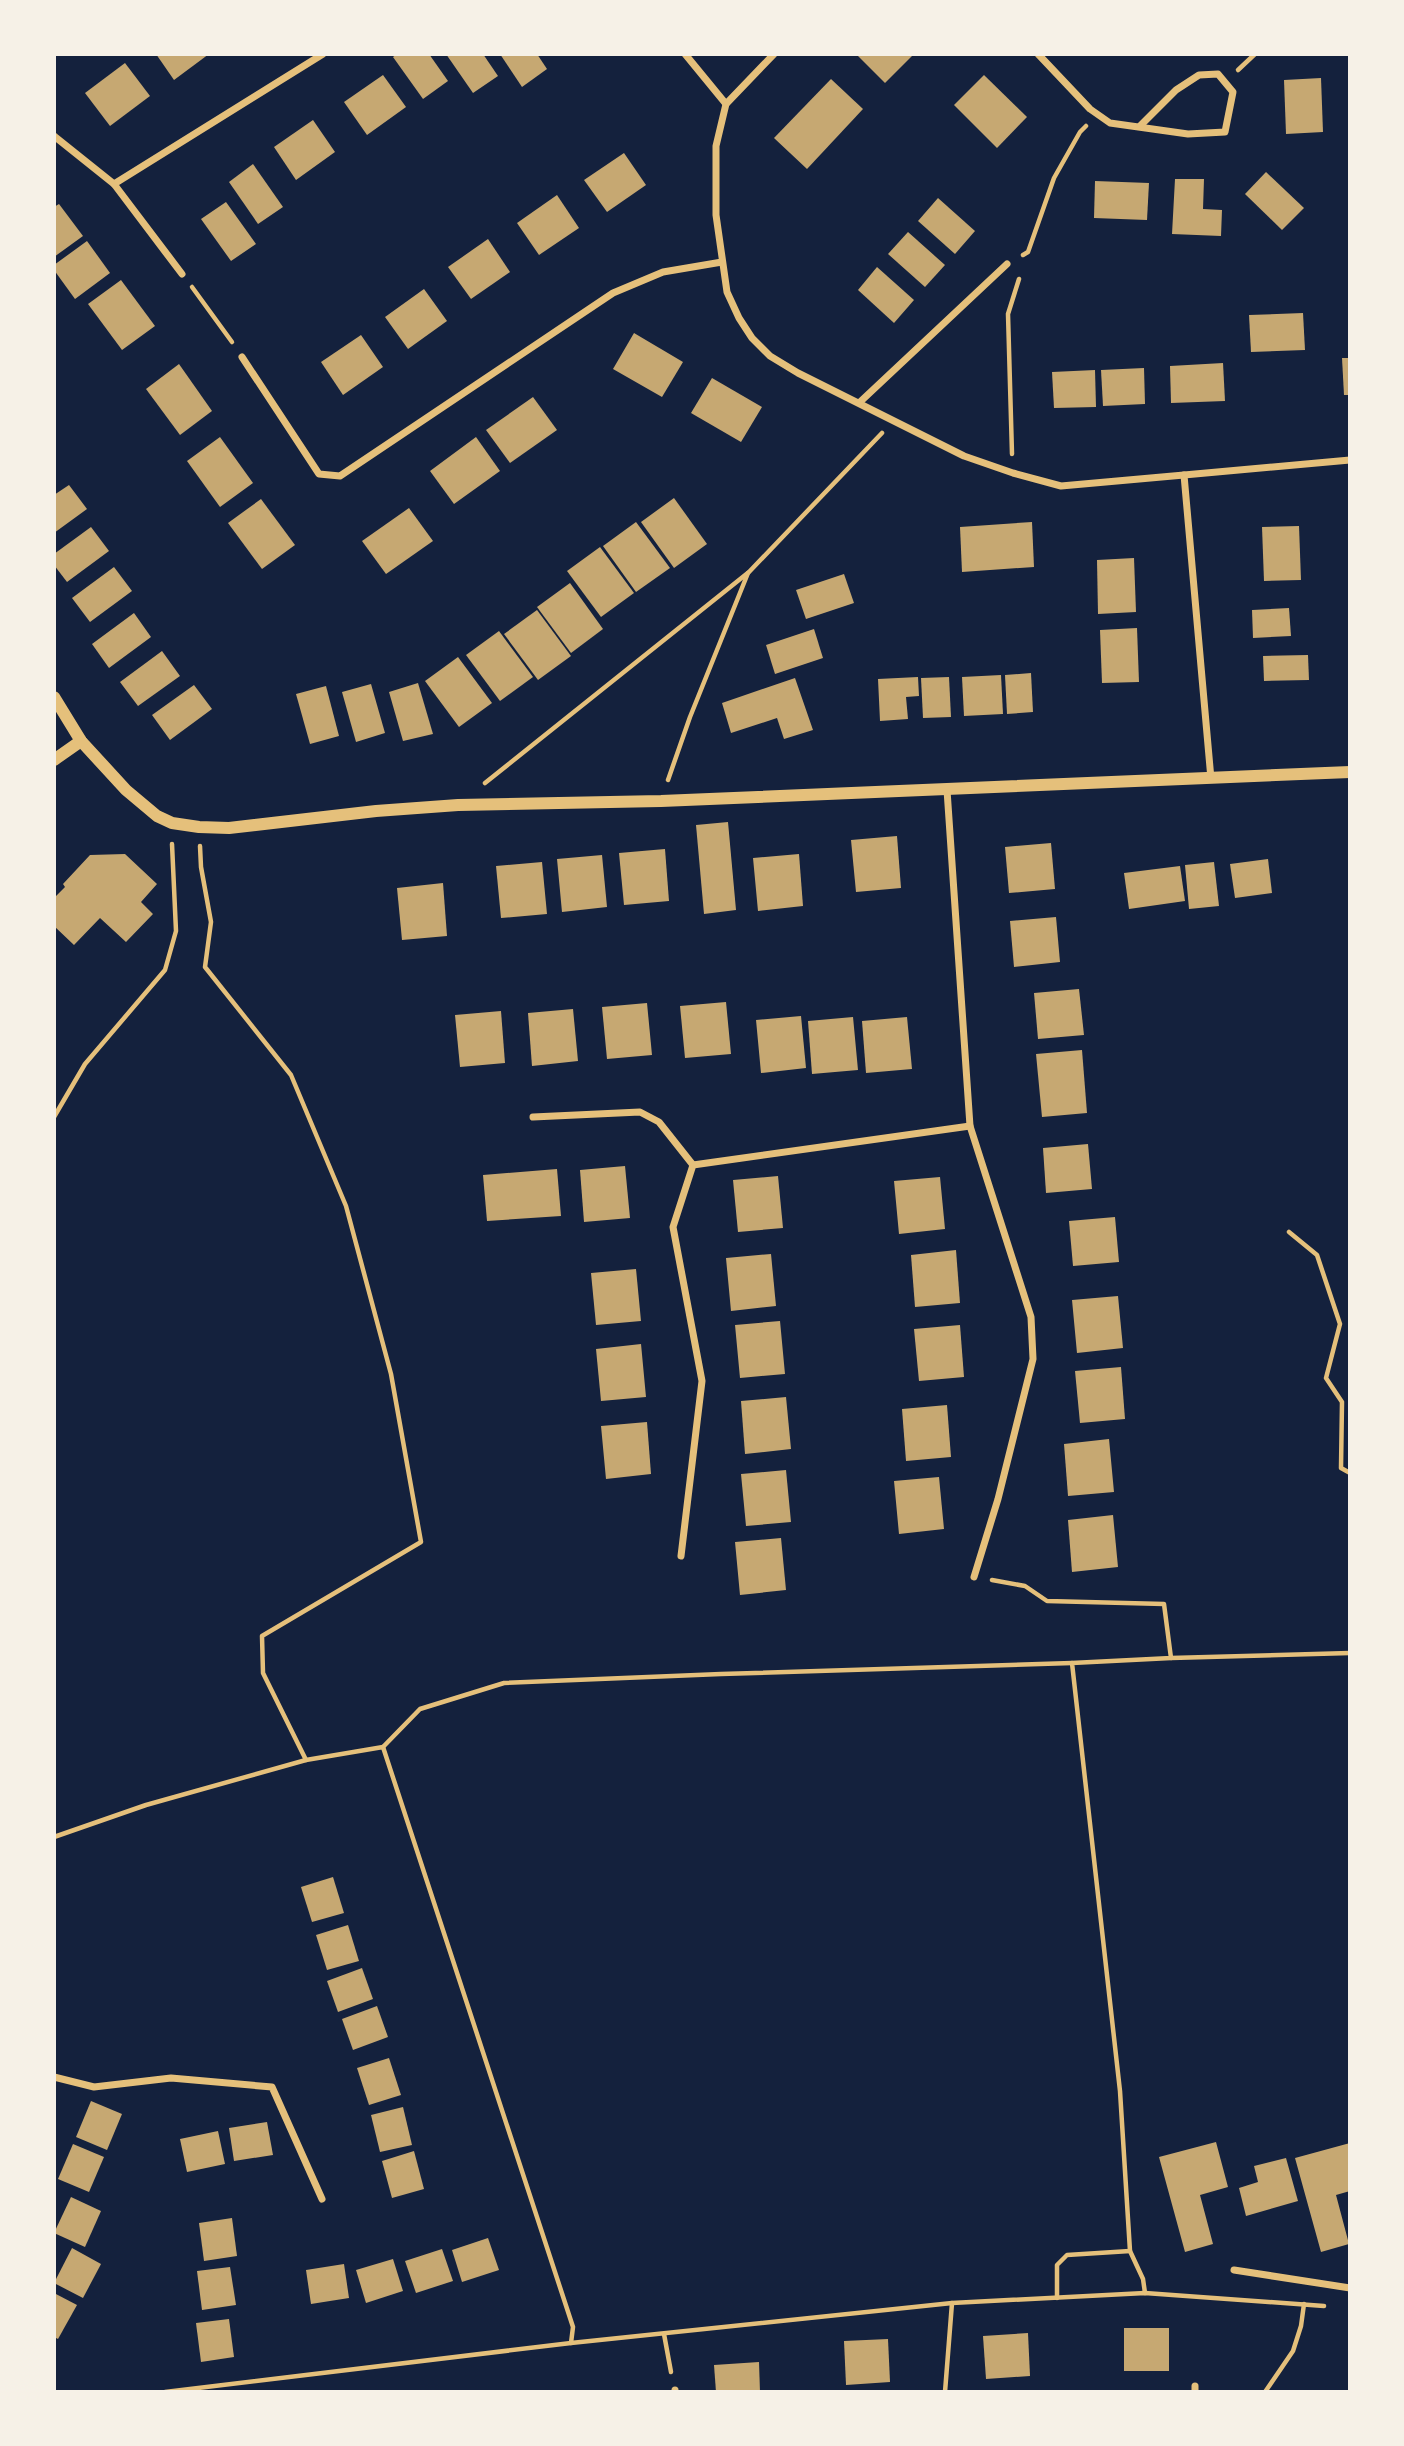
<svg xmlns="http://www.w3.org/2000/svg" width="1404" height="2446" font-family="'Work Sans',sans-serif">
<rect width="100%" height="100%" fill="#14213d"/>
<g fill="#c6a872">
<path d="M156 54H209L174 80Z"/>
<path d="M397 54H429L448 81 423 99 393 57Z"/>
<path d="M446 54H483L498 76 473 93Z"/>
<path d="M500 54H537L547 69 522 87Z"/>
<path d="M856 54H914L885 83Z"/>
<path d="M125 63 150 96 110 126 85 93Z"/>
<path d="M383 75 406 107 367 135 344 102Z"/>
<path d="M984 75 1027 117 997 148 954 105Z"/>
<path d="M1321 78 1323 132 1286 134 1284 80Z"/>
<path d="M831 79 863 109 807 169 774 138Z"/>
<path d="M313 120 335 152 296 180 274 147Z"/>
<path d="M624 153 646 185 607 212 584 180Z"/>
<path d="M253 164 283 207 258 224 229 182Z"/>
<path d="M1266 172 1304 208 1282 230 1245 194Z"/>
<path d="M1175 179H1204L1203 209 1222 210 1221 236 1172 234Z"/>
<path d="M1095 181 1149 183 1147 220 1094 218Z"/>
<path d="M557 195 579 228 539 255 517 223Z"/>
<path d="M938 198 975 231 955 254 918 221Z"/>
<path d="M226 202 256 244 231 261 201 219Z"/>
<path d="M59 204 83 236 54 257V207Z"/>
<path d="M908 232 945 265 925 287 888 254Z"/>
<path d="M488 239 510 272 471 299 448 267Z"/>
<path d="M87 241 110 273 75 299 54 270V265Z"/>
<path d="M877 267 914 300 894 323 858 290Z"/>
<path d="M121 280 155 326 122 350 88 304Z"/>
<path d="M424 289 447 321 408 349 385 317Z"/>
<path d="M1303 313 1305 350 1251 352 1249 315Z"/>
<path d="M634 333 683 362 662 397 613 369Z"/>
<path d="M361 335 383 367 343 395 321 362Z"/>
<path d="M1342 358H1350V395H1344Z"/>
<path d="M1223 363 1225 401 1171 403 1170 366Z"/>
<path d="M179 364 212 411 180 435 146 389Z"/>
<path d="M1144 368 1145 404 1103 406 1101 370Z"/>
<path d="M1095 370 1096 407 1054 408 1052 372Z"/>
<path d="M712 378 762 407 741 442 691 413Z"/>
<path d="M533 397 557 430 510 463 486 430Z"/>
<path d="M220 437 253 483 220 507 187 461Z"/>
<path d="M476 437 500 471 454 504 430 471Z"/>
<path d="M69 485 87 509 54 533V495Z"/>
<path d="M674 498 707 544 674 568 641 522Z"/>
<path d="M261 499 295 545 262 569 228 523Z"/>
<path d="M409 508 433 541 386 574 362 541Z"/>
<path d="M636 522 670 568 636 592 603 546Z"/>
<path d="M1032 522 1034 567 962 572 960 527Z"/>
<path d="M1299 526 1301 580 1264 581 1262 527Z"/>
<path d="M91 527 109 551 67 582 54 565V554Z"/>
<path d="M600 547 634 593 601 617 567 571Z"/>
<path d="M1134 558 1136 612 1098 614 1097 560Z"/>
<path d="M114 567 132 591 90 622 72 598Z"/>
<path d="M844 574 854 603 806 619 796 590Z"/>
<path d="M570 583 603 629 571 653 537 607Z"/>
<path d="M1289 608 1291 636 1253 638 1252 610Z"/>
<path d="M537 610 571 656 538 680 504 634Z"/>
<path d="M134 613 151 637 109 668 92 644Z"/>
<path d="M1137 628 1139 682 1102 683 1100 630Z"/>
<path d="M814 629 823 658 775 674 766 645Z"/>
<path d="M499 631 533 677 500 701 466 655Z"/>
<path d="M162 651 180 676 138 706 120 682Z"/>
<path d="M1308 655 1309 680 1264 681 1263 656Z"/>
<path d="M458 657 492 703 459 727 425 681Z"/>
<path d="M1031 673 1033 712 1007 714 1005 675Z"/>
<path d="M1001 675 1003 714 964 716 962 677Z"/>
<path d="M918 677 919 696 906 697 908 719 880 721 878 679Z"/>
<path d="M949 677 951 717 923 718 921 678Z"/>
<path d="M795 678 813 730 784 739 777 718 731 733 722 703Z"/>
<path d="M418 683 433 734 403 741 389 692Z"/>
<path d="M371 684 385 733 356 742 342 692Z"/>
<path d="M194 685 212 709 170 740 152 715Z"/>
<path d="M326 686 339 736 310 744 296 694Z"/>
<path d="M728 822 736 910 704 914 696 825Z"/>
<path d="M897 836 901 888 856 892 851 840Z"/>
<path d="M1051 843 1055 889 1009 893 1005 847Z"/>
<path d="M665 849 669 901 624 905 619 853Z"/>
<path d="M125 854 157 884 141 902 153 914 126 942 100 918 74 945 54 926V898L65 887 63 884 90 855Z"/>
<path d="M799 854 803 906 758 911 753 858Z"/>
<path d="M602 855 607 907 562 912 557 859Z"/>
<path d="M1268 859 1272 893 1235 898 1230 864Z"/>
<path d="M542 862 547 914 501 918 496 866Z"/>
<path d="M1214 862 1219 906 1189 909 1185 865Z"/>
<path d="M1180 866 1185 901 1129 909 1124 873Z"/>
<path d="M443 883 447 936 402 940 397 888Z"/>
<path d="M1056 917 1060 962 1014 967 1010 921Z"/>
<path d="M1079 989 1084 1035 1038 1039 1034 993Z"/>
<path d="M726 1002 731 1054 685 1058 680 1006Z"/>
<path d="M647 1003 652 1055 607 1059 602 1007Z"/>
<path d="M573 1009 578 1061 532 1066 528 1013Z"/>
<path d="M501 1011 505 1063 460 1067 455 1015Z"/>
<path d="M801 1016 806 1068 761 1073 756 1020Z"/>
<path d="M853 1017 858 1070 812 1074 808 1021Z"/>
<path d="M907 1017 912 1069 866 1073 862 1021Z"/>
<path d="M1082 1050 1087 1113 1042 1117 1036 1054Z"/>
<path d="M1088 1144 1092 1189 1046 1193 1043 1148Z"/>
<path d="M625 1166 630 1218 584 1222 580 1170Z"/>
<path d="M557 1169 561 1216 487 1221 483 1175Z"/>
<path d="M778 1176 783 1228 738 1232 733 1180Z"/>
<path d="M940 1177 945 1229 899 1234 894 1181Z"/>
<path d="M1115 1217 1119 1262 1073 1266 1069 1221Z"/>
<path d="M956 1250 960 1303 915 1307 911 1255Z"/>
<path d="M771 1254 776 1306 731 1311 726 1258Z"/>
<path d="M636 1269 641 1321 596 1325 591 1273Z"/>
<path d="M1118 1296 1123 1348 1077 1353 1072 1300Z"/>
<path d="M780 1321 785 1374 740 1378 735 1325Z"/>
<path d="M960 1325 964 1377 919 1381 914 1329Z"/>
<path d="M641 1344 646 1397 601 1401 596 1349Z"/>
<path d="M1121 1367 1125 1419 1080 1423 1075 1371Z"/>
<path d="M786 1397 791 1449 745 1454 741 1401Z"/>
<path d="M947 1405 951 1457 906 1461 902 1409Z"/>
<path d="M647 1422 651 1474 606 1479 601 1426Z"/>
<path d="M1109 1439 1114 1492 1068 1496 1064 1444Z"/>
<path d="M786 1470 791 1522 746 1526 741 1474Z"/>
<path d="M939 1477 944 1529 899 1534 894 1481Z"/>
<path d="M1113 1515 1118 1567 1072 1572 1068 1520Z"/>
<path d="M781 1538 786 1590 740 1595 735 1542Z"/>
<path d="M333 1877 344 1913 312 1922 301 1887Z"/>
<path d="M348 1925 359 1961 327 1970 316 1935Z"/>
<path d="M362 1968 373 1999 338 2012 327 1981Z"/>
<path d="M377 2006 388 2037 353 2050 342 2019Z"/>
<path d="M389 2058 401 2095 369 2105 357 2068Z"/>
<path d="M91 2101 122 2114 107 2150 76 2137Z"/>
<path d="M403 2107 412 2145 380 2152 371 2115Z"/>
<path d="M267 2122 273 2155 234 2161 229 2128Z"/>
<path d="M218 2131 225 2164 187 2172 180 2139Z"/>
<path d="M1216 2142 1228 2187 1200 2195 1213 2244 1185 2252 1159 2157Z"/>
<path d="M1350 2143V2191L1336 2195 1349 2244 1321 2252 1295 2158Z"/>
<path d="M73 2144 104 2157 89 2192 58 2179Z"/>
<path d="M414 2151 424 2189 392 2198 382 2161Z"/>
<path d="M1286 2158 1298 2201 1246 2216 1239 2188 1258 2182 1254 2166Z"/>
<path d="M71 2197 101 2211 85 2247 54 2233Z"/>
<path d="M232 2218 237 2256 204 2261 199 2223Z"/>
<path d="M488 2238 499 2270 462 2282 452 2250Z"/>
<path d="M72 2248 101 2264 83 2298 54 2283Z"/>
<path d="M442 2249 453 2281 416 2293 405 2261Z"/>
<path d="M393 2259 403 2291 366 2303 356 2270Z"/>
<path d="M344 2264 349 2298 311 2304 306 2270Z"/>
<path d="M230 2267 236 2305 202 2310 197 2271Z"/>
<path d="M54 2293 77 2305 58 2339 54 2337Z"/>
<path d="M229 2319 234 2357 201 2362 196 2323Z"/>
<rect x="1124" y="2328" width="45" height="43"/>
<path d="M1028 2333 1030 2376 986 2379 983 2336Z"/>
<path d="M888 2339 890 2382 846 2385 844 2341Z"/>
<path d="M759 2362 760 2392H716L714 2365Z"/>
</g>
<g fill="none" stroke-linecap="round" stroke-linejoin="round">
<g stroke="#e5c07b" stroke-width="4.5">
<path d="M1238 70 1255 54"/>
<path d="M1023 255 1028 252 1054 178 1080 132 1086 126"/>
<path d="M192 287 232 342"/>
<path d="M1012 454 1008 314 1019 279"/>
<path d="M668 780 690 717 748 573"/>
<path d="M485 783 749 572 882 433"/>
<path d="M200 846 201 867 211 922 205 967 291 1075 346 1206 391 1374 421 1542 262 1636 263 1673 306 1760"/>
<path d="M54 1117 85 1064 165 970 176 931 172 844"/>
<path d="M1289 1232 1317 1255 1340 1324 1326 1378 1342 1402 1341 1468 1350 1473"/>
<path d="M992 1580 1025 1586 1047 1601 1164 1604 1171 1658 1072 1663 1120 2091 1130 2251 1143 2279 1145 2293"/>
<path d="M1171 1658 1350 1653"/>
<path d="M383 1747 420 1709 504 1683 721 1674 1072 1663"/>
<path d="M54 1837 146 1805 306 1760 383 1747 573 2327 571 2343"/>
<path d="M1057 2298V2265L1067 2255 1130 2251"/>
<path d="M664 2334 671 2372"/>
<path d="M165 2392 571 2343 952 2303 1145 2293 1324 2306"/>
<path d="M945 2392 952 2303"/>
<path d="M1265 2392 1293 2351 1301 2326 1304 2304"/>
</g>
<g stroke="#e5c07b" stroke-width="7">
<path d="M685 54 726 104"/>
<path d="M774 54 726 104 716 146V215L727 292 739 318 752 338 770 356 798 373 964 456 1013 473 1061 486 1184 475"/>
<path d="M1038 54 1090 109 1110 123 1188 134 1225 132 1233 92 1218 74 1199 75 1176 90 1140 126"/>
<path d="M54 136 114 184"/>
<path d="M182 274 114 184 323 54"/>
<path d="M242 357 319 474 340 476 613 293 663 272 722 262"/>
<path d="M860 402 1007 264"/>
<path d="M1211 779 1184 475 1350 460"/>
<path d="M947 790 970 1126 1031 1317 1033 1359 998 1499 974 1577"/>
<path d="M533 1117 640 1112 659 1122 693 1165"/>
<path d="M681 1556 702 1381 673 1227 693 1165 970 1126"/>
<path d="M54 2077 94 2087 171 2078 272 2087 322 2199"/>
<path d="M1234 2270 1350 2288"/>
<path d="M675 2390V2392"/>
<path d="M1195 2392V2386"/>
</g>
<g stroke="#e5c07b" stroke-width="12">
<path d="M54 697 81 741 126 790 157 816 172 823 199 827 229 828 376 811 458 805 661 801 1350 772"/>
<path d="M54 760 81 741"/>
</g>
</g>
<rect width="1404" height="2446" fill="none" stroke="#f6f1e7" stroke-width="112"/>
</svg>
